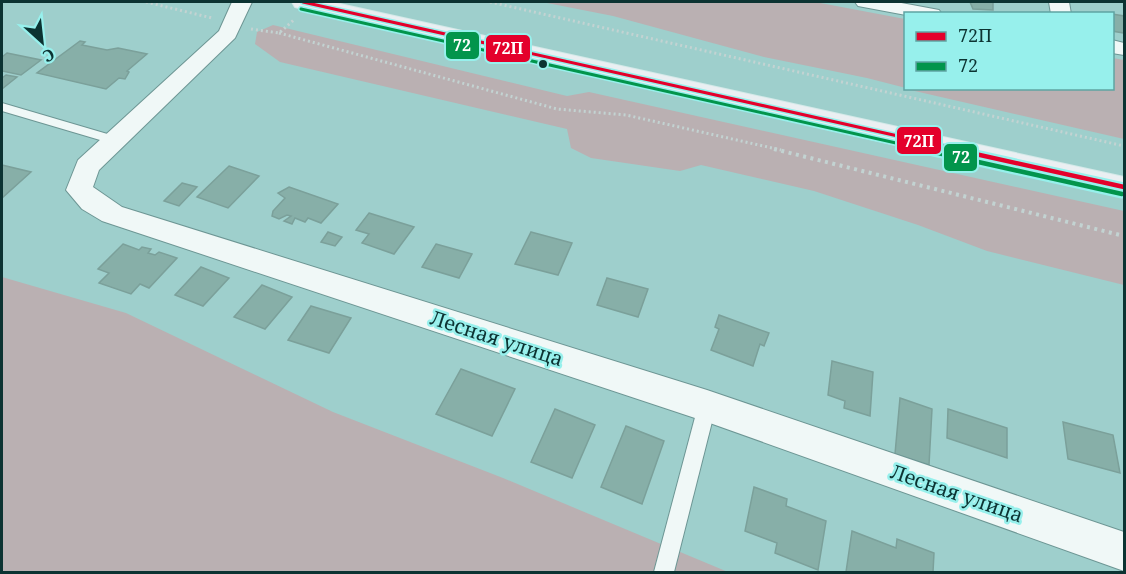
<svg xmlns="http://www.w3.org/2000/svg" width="1126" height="574" font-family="'Noto Serif',serif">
<rect width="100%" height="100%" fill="#9ecfcc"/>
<g fill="#bab0b2">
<path d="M542 2H815L905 19 906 88 867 78 764 57 613 16Z"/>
<path d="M273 25 567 96 589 92 1124 211V285L987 251 918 225 814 191 701 165 680 171 591 158 571 148 567 129 280 62 255 44 257 32Z"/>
<path d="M1113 58 1124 60V139L906 89 1112 88Z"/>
<path d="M2 277 126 313 333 412 503 478 728 572H2Z"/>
</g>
<g fill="#87afa8" stroke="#7ba09a" stroke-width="1.5">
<path d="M970 2H993V10L973 9Z"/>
<path d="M1112 14 1124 16V33L1112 31Z"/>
<path d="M80 41 85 42 82 45 107 50 118 48 147 54 127 71 129 72 125 79 119 78 106 89 37 73Z"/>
<path d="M7 53 41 60 21 75 2 71V57Z"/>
<path d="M6 75 17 77 2 89V78Z"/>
<path d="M2 165 31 172 2 198Z"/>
<path d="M229 166 259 176 228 208 197 197Z"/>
<path d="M182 183 197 187 179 206 164 201Z"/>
<path d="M289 187 338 204 321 223 308 218 305 222 295 218 292 224 284 221 291 216 287 215 279 219 272 216 273 211 285 198 278 193Z"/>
<path d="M369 213 414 227 394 254 362 243 369 234 356 230Z"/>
<path d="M328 232 342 237 335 246 321 242Z"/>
<path d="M531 232 572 243 558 275 515 264Z"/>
<path d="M123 244 139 250 142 247 151 249 148 253 155 255 159 252 177 258 149 288 140 284 131 294 99 283 109 273 98 269Z"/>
<path d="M436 244 472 254 459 278 422 267Z"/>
<path d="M201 267 229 278 203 306 175 295Z"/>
<path d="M607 278 648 289 638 317 597 305Z"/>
<path d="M262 285 292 297 265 329 234 317Z"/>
<path d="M311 306 351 318 329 353 288 340Z"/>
<path d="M719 315 769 333 764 346 760 344 753 366 711 350 719 329 715 327Z"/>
<path d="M832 361 873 372 870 416 844 408 845 401 828 395Z"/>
<path d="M461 369 515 389 492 436 436 414Z"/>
<path d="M900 398 932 409 929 465 895 454Z"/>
<path d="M555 409 595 425 572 478 531 462Z"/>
<path d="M948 409 1007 428V458L947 438Z"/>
<path d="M1063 422 1113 435 1120 473 1068 459Z"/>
<path d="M626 426 664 441 642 504 601 487Z"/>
<path d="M754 487 787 499 786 506 826 521 818 570 775 553 777 543 745 531Z"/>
<path d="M852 531 896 548 897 539 934 553 933 572H846Z"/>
</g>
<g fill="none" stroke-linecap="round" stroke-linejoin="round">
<g stroke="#6d9694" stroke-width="2">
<g id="service">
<path d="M2 103 121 138 123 141 117 145 2 111Z"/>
<path d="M707 398 713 400 716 406 674 572H654L698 406 701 400Z"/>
</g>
</g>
<g stroke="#6d9694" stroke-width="2">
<g id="minor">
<path d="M232 2H252L235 38 99 170 93 187 122 207 707 390 1124 532V571L707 422 102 221 82 209 66 190 78 160 219 31Z"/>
<path d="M855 2H896L939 10 942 14H906V15L858 6Z"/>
<path d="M1049 2H1069L1071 14H1051Z"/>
<path d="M1112 40 1124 43V55L1112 53Z"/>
</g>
</g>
<g stroke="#d3e9e8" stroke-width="2">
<path id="primary" d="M292 2H331L1124 177V197L303 9 295 7Z"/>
</g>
<g stroke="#c3d3d2" stroke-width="3" stroke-dasharray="2 3" stroke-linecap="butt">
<path d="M146 2 212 18"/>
<path d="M490 2 1124 146"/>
<path d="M251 29 279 33 295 19"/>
<path d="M279 33 557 109 626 115 781 150"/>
</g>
<path stroke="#c3d3d2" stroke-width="4" stroke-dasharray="3 4.5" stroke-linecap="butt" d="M774 149 1124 236"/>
<use href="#service" fill="#f0f8f7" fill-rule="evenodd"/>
<use href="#minor" fill="#f0f8f7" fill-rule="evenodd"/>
<use href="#primary" fill="#eaeff2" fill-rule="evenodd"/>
<g stroke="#97f0ec" stroke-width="6">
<path id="bus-1-far1" d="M303 2 960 150"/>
</g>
<g stroke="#97f0ec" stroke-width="9">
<path id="bus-1" d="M953 149 1124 187"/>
</g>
<g stroke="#97f0ec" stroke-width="6">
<path id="bus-2-far1" d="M301 9 927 150"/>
</g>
<g stroke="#97f0ec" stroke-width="9">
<path id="bus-2" d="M920 149 1122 194"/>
</g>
<use href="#bus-1-far1" stroke="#e4002b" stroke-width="3"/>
<use href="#bus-1" stroke="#e4002b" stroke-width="4.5"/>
<use href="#bus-2-far1" stroke="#02954c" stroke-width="3"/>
<use href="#bus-2" stroke="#02954c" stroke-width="4.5"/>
</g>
<circle fill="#0c3332" stroke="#97f0ec" stroke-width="2" cx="543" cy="64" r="5"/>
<g text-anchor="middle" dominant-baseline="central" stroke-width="5" stroke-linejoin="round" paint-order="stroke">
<g font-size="20" fill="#0c3332" stroke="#97f0ec">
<text transform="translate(497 338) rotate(18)">Лесная улица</text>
<text transform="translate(957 493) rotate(19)">Лесная улица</text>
</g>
</g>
<g stroke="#97f0ec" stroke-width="2">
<rect x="445" y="31" width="35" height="29" rx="6" fill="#02954c"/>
<rect x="485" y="34" width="46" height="29" rx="6" fill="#e4002b"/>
<rect x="896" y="126" width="46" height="29" rx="6" fill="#e4002b"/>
<rect x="943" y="143" width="35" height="29" rx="6" fill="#02954c"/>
</g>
<g font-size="16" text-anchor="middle" font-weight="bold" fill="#fff">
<text x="462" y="51">72</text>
<text x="508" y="54">72П</text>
<text x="919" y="147">72П</text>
<text x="961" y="163">72</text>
</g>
<rect width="1126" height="574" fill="none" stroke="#0c3332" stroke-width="6"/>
<rect x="904" y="12" width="210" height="78" fill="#97f0ec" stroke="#5fa4a2" stroke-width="1.5"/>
<rect x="916" y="32" width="30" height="9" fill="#e4002b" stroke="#5fa4a2" stroke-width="1.5"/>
<text x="958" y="42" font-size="18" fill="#0c3332">72П</text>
<rect x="916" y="62" width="30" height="9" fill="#02954c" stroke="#5fa4a2" stroke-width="1.5"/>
<text x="958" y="72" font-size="18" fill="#0c3332">72</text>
<g transform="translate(42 42) rotate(153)" stroke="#97f0ec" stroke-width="4.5" paint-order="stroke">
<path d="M0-4.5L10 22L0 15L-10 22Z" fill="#0c3332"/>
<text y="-9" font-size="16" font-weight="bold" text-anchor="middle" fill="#0c3332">С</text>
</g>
</svg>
